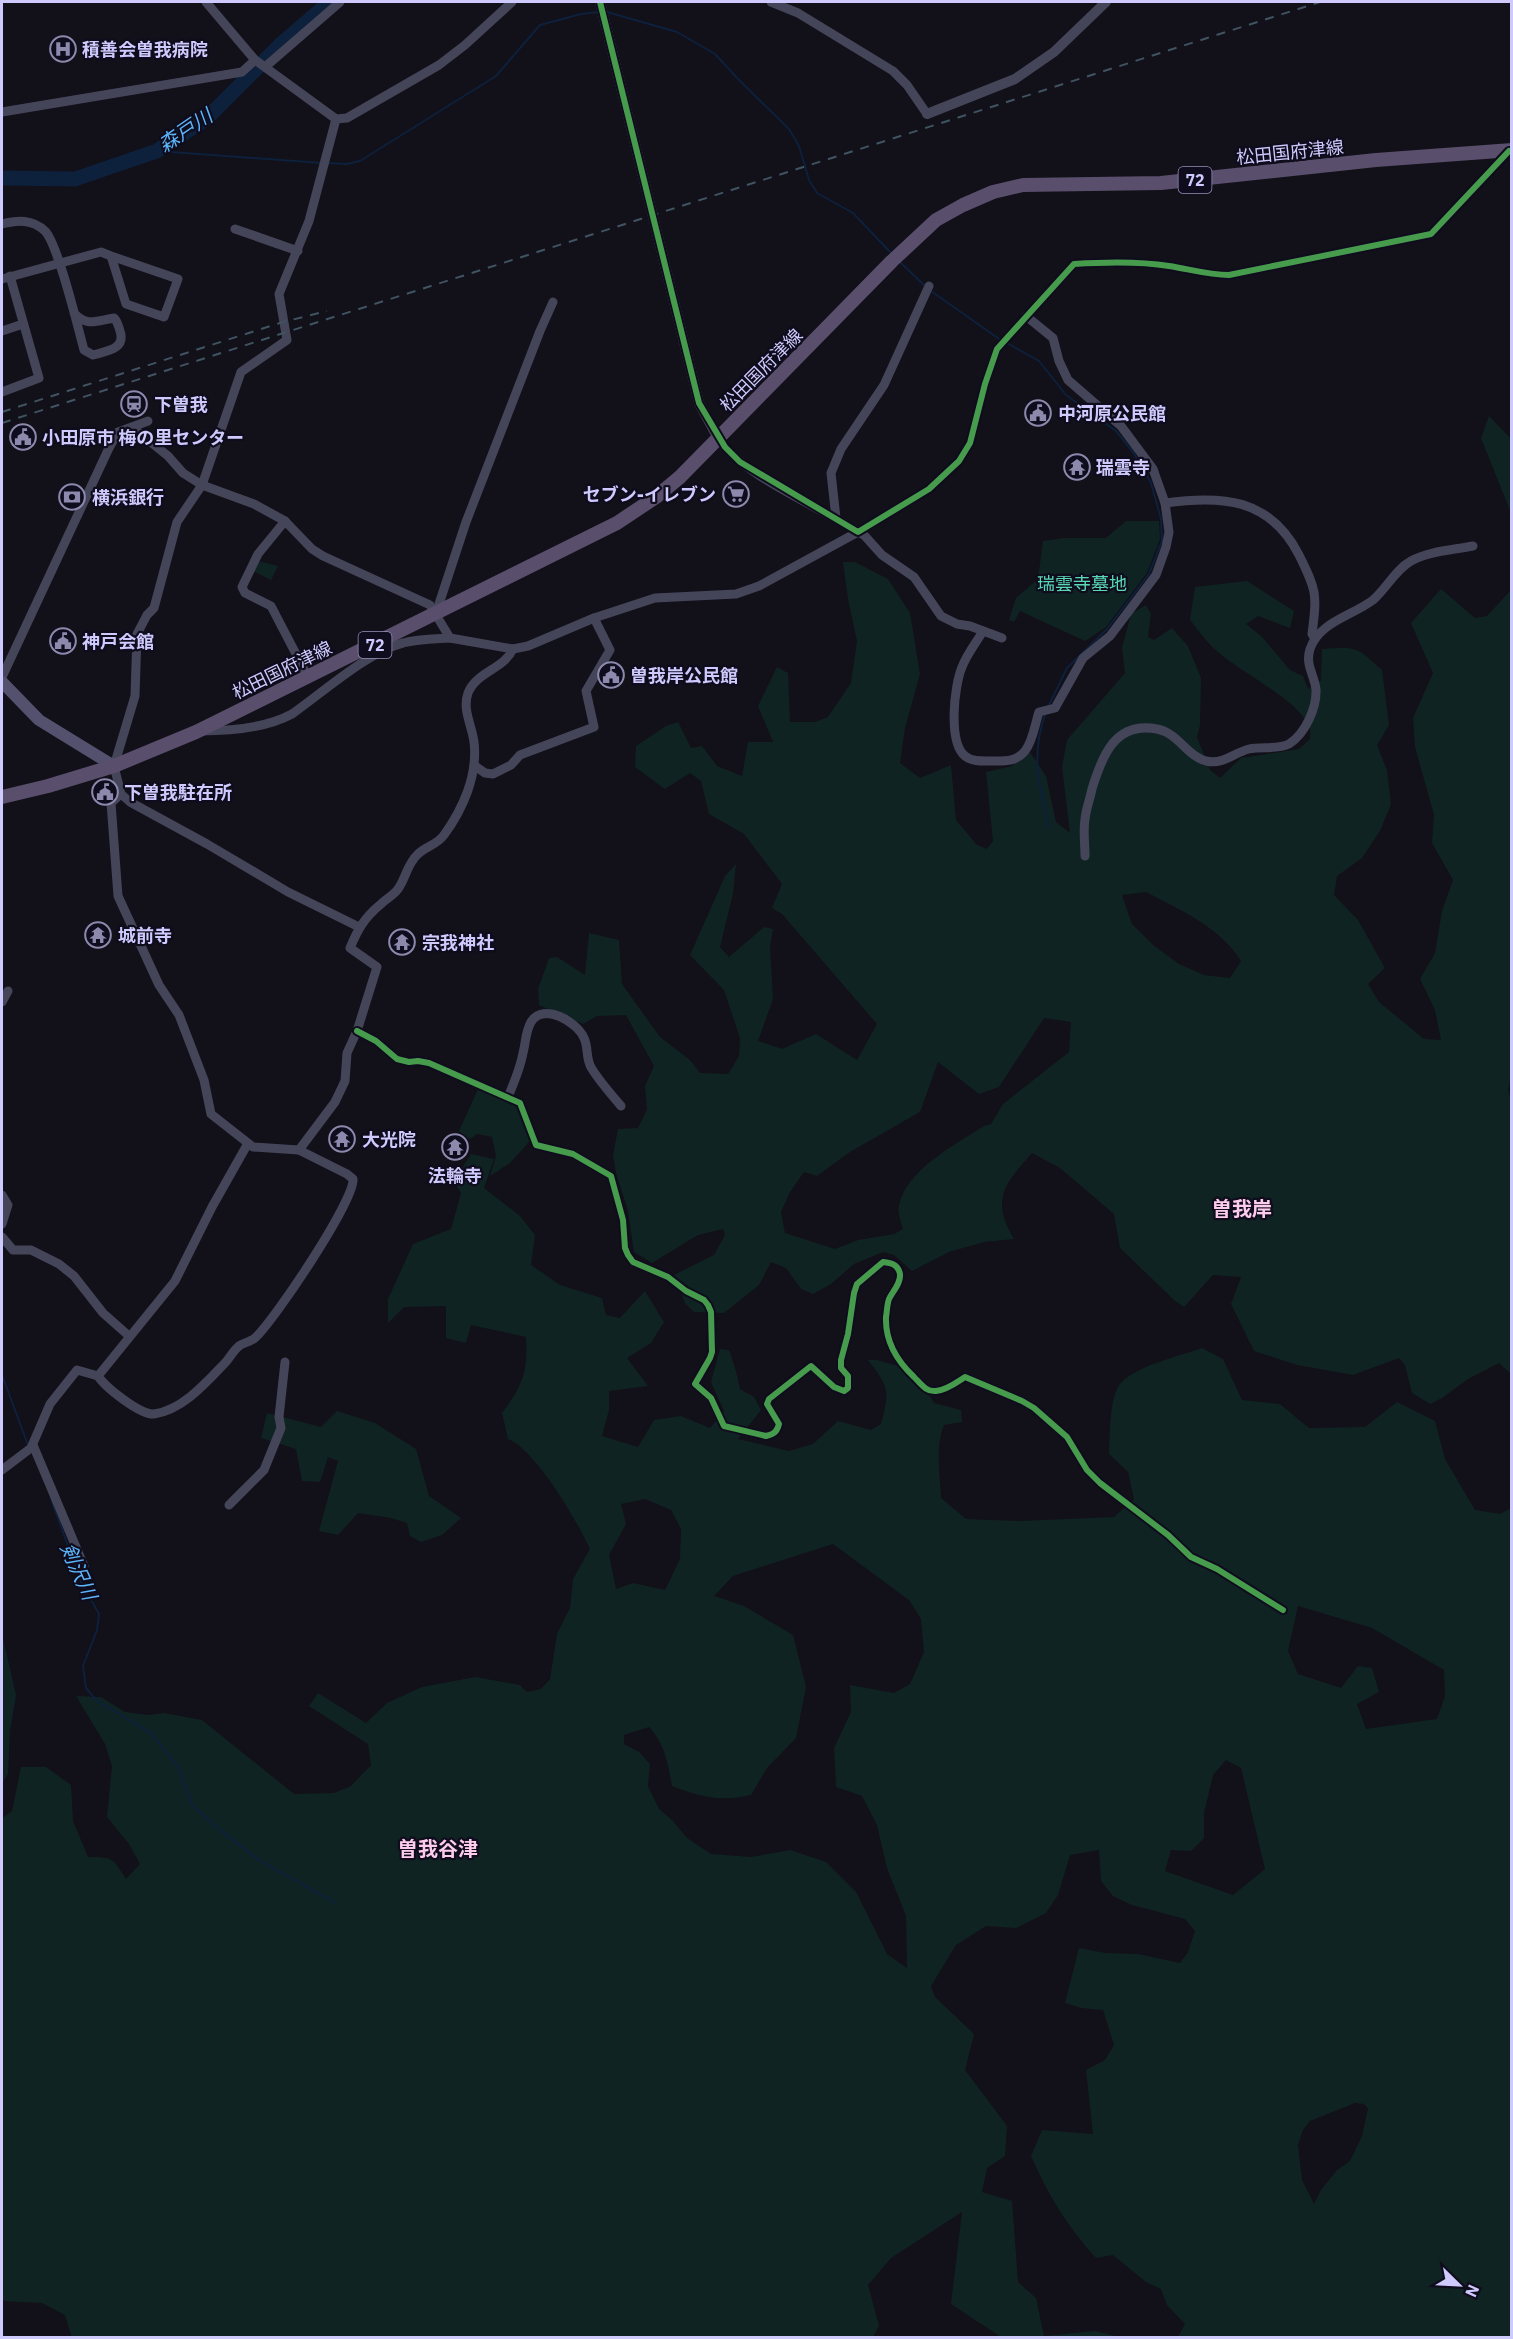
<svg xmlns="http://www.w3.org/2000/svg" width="1513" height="2339" font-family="'IBM Plex Sans','Noto Sans JP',sans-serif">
<rect width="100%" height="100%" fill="#121019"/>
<g fill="#102323" fill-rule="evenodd">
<path d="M1489 416 1511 439V513L1481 438Z"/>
<path d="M1126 521H1159L1160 539 1147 573 1106 627 1085 641 1020 611 1014 622 1009 620 1016 598 1038 579 1043 541 1064 538H1106Z"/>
<path d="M258 561 278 566 271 580 253 571Z"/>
<path d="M843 562H855L888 579 910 613 920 674 905 728 900 763 920 778 951 765 956 820 977 845 987 849 993 841 986 772 1012 766 1030 752 1046 776 1056 822 1070 833 1062 767 1067 740 1125 673 1122 648 1131 614 1146 605 1151 614 1148 637 1154 640 1172 628 1188 646 1201 678 1200 725 1197 737 1210 770 1220 778 1241 758 1299 749 1310 739C1310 735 1311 729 1309 726 1297 699 1240 672 1218 652 1207 643 1199 631 1190 620L1195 587 1247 581 1294 611 1290 628 1258 616 1246 624 1262 637 1290 670 1303 676 1308 689 1321 680 1322 649C1358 647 1355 646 1382 670L1389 725 1377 745 1387 770 1391 804 1380 831 1362 858 1337 876 1334 895 1358 920 1385 968 1368 984 1379 1002 1424 1039 1441 1040 1435 1010 1420 979 1435 953 1442 911 1453 880 1432 843 1434 815 1415 747 1413 718 1433 673 1411 623 1441 589 1475 618 1487 616 1511 590 1512 1069 1508 1090 1512 1104 1511 1374 1499 1363 1468 1379 1442 1398 1430 1404 1412 1393 1405 1365 1399 1358 1353 1375 1297 1365 1254 1351 1231 1304 1241 1277 1213 1275 1184 1307 1174 1300 1120 1248 1114 1214 1060 1168 1032 1153C1005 1184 990 1199 1014 1239L984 1242 949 1252 912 1271 894 1255 883 1252 854 1264 831 1284 813 1294 801 1289 786 1268 771 1262 759 1285 724 1313 694 1312 685 1303 674 1275 714 1255 725 1235 723 1229 698 1235 652 1263 634 1252 628 1211 616 1173 613 1155 618 1129 638 1128 647 1110 645 1086 654 1066 626 1015 597 1016 583 1024 539 1005 538 989 549 958 557 957 585 975 589 933 619 940 622 984 660 1037 690 1060 700 1073 728 1074 739 1056 740 1038 724 990 690 955 725 876 736 864 733 894 720 947 729 957 764 927 773 929 770 947 773 999 758 1041 782 1049 816 1034 857 1060 877 1024 782 914 772 908 782 884 744 834 709 814 701 781 690 773 665 789 635 767 636 746 666 726 678 722 691 748 702 746 717 766 742 776 748 742H773L758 706 777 667 788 673 790 722H815L828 717 851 683 857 641 848 599ZM1146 892C1180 910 1220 927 1241 961L1230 978 1204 975 1179 964 1153 945 1132 924 1122 895ZM1044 1018 1071 1022 1069 1052 1003 1104 991 1124 984 1126C955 1145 907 1169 899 1205 897 1212 901 1222 903 1229L894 1234 858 1240 835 1249 785 1233 781 1212 790 1192 804 1172 817 1176 850 1152 920 1112 938 1062 979 1094 999 1087Z"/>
<path d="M478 1089 519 1105 530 1141 510 1163 490 1176 496 1156 492 1137 477 1134 470 1139 459 1131Z"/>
<path d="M471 1154 494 1159 484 1188 520 1216 535 1235 531 1265 560 1285 602 1298 606 1315 620 1318 645 1291 664 1322 651 1343 627 1358 648 1386 609 1391V1410L602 1436 638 1447 654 1420 681 1416 710 1428 724 1411 711 1382 720 1349 729 1350 736 1371 740 1389 754 1397 761 1410 738 1439 789 1451 813 1444 838 1421 871 1430 881 1424C890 1390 889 1387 868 1360H877L915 1371 934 1403 961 1410 962 1422 944 1425C935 1447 940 1474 941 1498L966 1519 1021 1521 1114 1517 1134 1499 1128 1472 1109 1454C1110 1436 1109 1398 1120 1384 1135 1366 1180 1356 1202 1348L1223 1359 1242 1400 1280 1404 1309 1428 1365 1427 1397 1402 1435 1421 1445 1459 1475 1510 1500 1514 1511 1508V2337H1178L1185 2324 1167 2305 1161 2289 1146 2282 1113 2255 1096 2258C1068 2228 1047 2193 1031 2156L1042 2130 1093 2134 1086 2070 1105 2060 1114 2045 1103 2010 1081 2008 1065 2003 1079 1948 1105 1953 1138 1954 1180 1963 1188 1952 1195 1931 1185 1919 1132 1905 1113 1896 1101 1881 1099 1850 1070 1855 1058 1895 1046 1913 1016 1928 986 1926 956 1945 931 1986 935 1997 974 2034 965 2070 1007 2126 1005 2156 987 2168 982 2192 1012 2201 1018 2282 1036 2298 1044 2336 1095 2331 1119 2337H1001L951 2304 962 2212 891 2258 868 2285 879 2326 873 2337 72 2338 65 2315 42 2303 2 2301V1818L12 1811 21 1767H46L71 1785 73 1821 88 1857C113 1857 113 1858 126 1879L140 1864 129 1844 107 1817 112 1766 105 1744 76 1696 101 1697 125 1712 149 1715 164 1713 202 1720 294 1794 334 1793 351 1786 371 1765 368 1744 309 1706 318 1693 366 1723 387 1703 422 1687 475 1677 520 1685 527 1692 541 1689 550 1679 557 1634 570 1608 573 1579 590 1549C577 1521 536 1450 508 1439L502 1413C523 1385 528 1372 526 1337L471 1325 466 1343 446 1338V1306L404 1307 388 1323V1299L413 1244 451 1229 461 1193 454 1181ZM645 1499 671 1510 681 1529 680 1559 665 1590 633 1583 616 1589 609 1555 626 1524 621 1504ZM833 1544 909 1600 921 1619 924 1652 910 1684 894 1693 850 1685 851 1712 834 1748 836 1787 862 1796 877 1825 887 1868 906 1916 907 1968 887 1954 856 1892 826 1862 790 1850 751 1857 711 1854 687 1838 672 1820 659 1809 648 1786 650 1764 639 1752 624 1744V1735L649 1727C665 1744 668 1764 672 1786 700 1797 721 1802 751 1795L767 1768 796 1738 806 1687 793 1635 744 1606 714 1596 733 1576ZM1298 1606 1372 1628 1444 1670 1445 1696 1437 1719 1366 1729 1357 1704 1379 1692 1372 1668 1358 1666 1341 1688 1298 1674 1288 1651ZM1226 1760 1241 1768 1265 1869 1233 1895 1165 1871 1171 1850 1191 1851 1204 1838V1813L1213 1775ZM1355 2103 1364 2104 1368 2108 1362 2136 1350 2161 1337 2170 1321 2190 1314 2204 1302 2180 1298 2145 1303 2130 1310 2121Z"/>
<path d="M337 1411 375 1423 416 1449 429 1496 461 1518 442 1535 421 1542 410 1536 407 1523 391 1518 358 1513 338 1535 319 1531 338 1461 328 1457 320 1482 302 1481 296 1449 261 1438 267 1413 321 1427Z"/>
<path d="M2 1634 16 1695 10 1730 8 1774 2 1783Z"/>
</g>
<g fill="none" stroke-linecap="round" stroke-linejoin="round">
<g stroke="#0d203c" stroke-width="2">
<path d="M607 12 677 32 715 54 740 81 789 129 799 146 809 180 817 193 853 213 892 254"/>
<path d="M157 151 322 163"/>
<path d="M327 163 347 164 360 161 496 76 540 25 581 14 599 12"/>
<path d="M900 262 926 287"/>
<path d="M931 291 1002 341"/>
<path d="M1007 343 1039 361 1066 395 1116 431 1133 452 1151 483 1161 519 1162 541 1149 574 1107 629 1067 668 1048 707"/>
<path d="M1046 712C1030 756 1039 784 1049 828"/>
<path d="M2 1375 28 1445"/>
<path d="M51 1499 81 1582 99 1614 97 1630 83 1666 86 1688 97 1701 151 1733 179 1768 192 1805 220 1830 259 1860 336 1903"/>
</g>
<path stroke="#0d203c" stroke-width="15" d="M2 178 75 179 157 151 207 118 280 45 330 2"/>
<g stroke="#45455a" stroke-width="9">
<path d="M206 2 255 60 336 119 347 118 439 65 465 45 512 2"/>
<path d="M771 2 798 13 893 71 907 85 927 114"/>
<path d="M265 67 340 2"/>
<path d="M2 112 242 72 255 60"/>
<path d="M336 119 309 221 279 294 287 340 241 372 202 485 177 522 154 608 147 615 137 634 135 696 114 766 121 794 130 802 207 844 288 892 359 927"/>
<path d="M2 224C18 220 32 219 45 231 58 244 78 328 84 350L93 355C107 351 126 349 120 331 118 325 118 322 114 318 96 321 87 327 74 313"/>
<path d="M235 229 298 251"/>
<path d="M2 279 101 252 111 256 178 279 164 317 126 304 111 256"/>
<path d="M2 331 23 324"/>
<path d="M2 392 39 378 10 276"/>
<path d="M132 427 148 421"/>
<path d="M718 438C744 477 817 505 858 532L929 489 959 461 970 443 985 384 997 349 1074 264C1105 262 1138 261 1169 266 1189 269 1208 275 1229 275L1431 234 1509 151"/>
<path d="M1165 503C1222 495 1270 498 1299 555 1317 591 1317 594 1312 634L1315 639"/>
<path d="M836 518 831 473 841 449 884 385 929 286"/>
<path d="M285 521 258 554 242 587 245 593 271 606 308 677"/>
<path d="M436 613 466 522 540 331 553 302"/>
<path d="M983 631C976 643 967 654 962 667 954 686 948 742 965 756 972 762 983 761 992 761 1005 761 1016 762 1025 751 1033 741 1035 724 1039 712L1055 708 1083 658 1110 636 1156 575 1166 547 1169 532 1165 503 1153 469 1121 426 1068 380 1059 361 1053 338 1026 316"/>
<path d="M2 677 109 448 118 432 132 427 168 456 183 473 202 485 254 504 285 521 312 549 323 556 430 605 450 638 513 649 528 646 594 618 655 598 736 594 759 586 858 532 864 535 882 555 914 577 941 616 957 624 970 626 1002 638"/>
<path d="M201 731C230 731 266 728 292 714 322 693 369 651 403 643 418 639 434 639 450 638"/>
<path d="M475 766 485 773 493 774 511 765 520 755 594 727 586 691 610 650 594 618"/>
<path d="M121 794 111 803 118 896 159 985 179 1015 204 1080 211 1114 253 1147 299 1150 335 1102 345 1081 347 1053 357 1031 377 967 350 948C358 929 364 918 381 904 386 899 394 895 398 889 406 878 407 864 418 854 426 846 437 845 444 835 463 809 478 775 474 742 472 725 462 710 468 693 476 672 504 669 513 649"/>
<path d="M1085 856C1085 844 1083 831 1085 819 1086 809 1090 799 1092 789 1102 756 1115 721 1157 729 1178 733 1187 756 1206 761 1224 765 1233 753 1249 749 1261 746 1277 750 1289 744 1305 734 1317 708 1316 689 1314 674 1305 665 1310 649 1319 622 1352 616 1373 600 1387 588 1395 570 1411 561 1429 551 1453 550 1473 546"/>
<path d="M2 1002 8 991"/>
<path d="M357 1031 376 1041 397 1059 409 1062 418 1061 429 1063 520 1103 536 1145 573 1154 611 1176 623 1220 625 1248 628 1255 633 1262 668 1277 686 1291 704 1300 708 1305 711 1312 712 1352 710 1358 695 1384 711 1398 724 1426 766 1436C774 1434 777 1432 779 1424L767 1404 769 1399 811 1366 834 1387 844 1391 848 1388V1376L841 1368V1360L848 1334 854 1293 857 1284 883 1262C891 1263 898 1264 900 1274 901 1283 893 1291 889 1299 887 1304 887 1312 886 1317 885 1342 897 1361 914 1377 921 1384 926 1392 936 1391 947 1390 957 1382 965 1377L1022 1401 1034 1408 1067 1437 1087 1470 1100 1483 1168 1535 1191 1557 1217 1569 1283 1610"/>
<path d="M508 1097C514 1083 520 1069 523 1053 526 1042 525 1033 531 1022 544 1002 577 1022 584 1038 589 1048 585 1059 592 1069 600 1082 611 1094 621 1106"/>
<path d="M2 1195 8 1205 2 1224"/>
<path d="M2 1237 13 1250H31L59 1264 74 1276 103 1313 129 1336"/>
<path d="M98 1376C105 1387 140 1415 154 1414 182 1410 205 1384 224 1364 229 1359 233 1351 239 1346 243 1343 250 1342 255 1338 274 1321 355 1200 353 1179L347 1174 299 1150"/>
<path d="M33 1445 84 1566"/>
<path d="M2 1470 31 1448 50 1404 77 1370 98 1376 175 1281 212 1207 247 1145"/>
<path d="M229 1505 264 1470 281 1428 279 1417 285 1362"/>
</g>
<g stroke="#45455a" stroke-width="10">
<path d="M600 2 699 403 718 438"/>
<path d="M927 114 1015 79 1054 52 1106 2"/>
</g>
<path stroke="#53516d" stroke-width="12" d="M2 682 39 720 114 766"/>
<path stroke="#594e6b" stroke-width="14" d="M2 797 48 786 114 766 196 732 617 523 656 497 680 477 892 261 936 220 963 205 993 192 1023 185 1161 183 1376 160 1512 150"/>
<g stroke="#3f5361" stroke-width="2" stroke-dasharray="9 8" stroke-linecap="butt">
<path d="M2 412 283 322 327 311"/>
<path d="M2 423 1320 2"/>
</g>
<g stroke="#0f0c1d" stroke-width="10">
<g id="cycleway">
<path d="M600 2 699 403 725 447 740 462 858 532 929 489 959 461 970 443 985 384 997 349 1074 264C1105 262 1138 261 1169 266 1189 269 1208 275 1229 275L1431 234 1509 151"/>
<path d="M357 1031 376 1041 397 1059 409 1062 418 1061 429 1063 520 1103 536 1145 573 1154 611 1176 623 1220 625 1248 628 1255 633 1262 668 1277 686 1291 704 1300 708 1305 711 1312 712 1352 710 1358 695 1384 711 1398 724 1426 766 1436C774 1434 777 1432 779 1424L767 1404 769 1399 811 1366 834 1387 844 1391 848 1388V1376L841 1368V1360L848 1334 854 1293 857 1284 883 1262C891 1263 898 1264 900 1274 901 1283 893 1291 889 1299 887 1304 887 1312 886 1317 885 1342 897 1361 914 1377 921 1384 926 1392 936 1391 947 1390 957 1382 965 1377L1022 1401 1034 1408 1067 1437 1087 1470 1100 1483 1168 1535 1191 1557 1217 1569 1283 1610"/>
</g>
</g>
<use href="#cycleway" stroke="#469c4c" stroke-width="6"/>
</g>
<defs>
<g id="hospital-ring" transform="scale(1.35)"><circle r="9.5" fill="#0f0c1d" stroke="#8c89ad" stroke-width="1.5"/><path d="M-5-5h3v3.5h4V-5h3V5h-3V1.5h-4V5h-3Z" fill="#8c89ad"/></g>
<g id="station-ring" transform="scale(1.35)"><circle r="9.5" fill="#0f0c1d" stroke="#8c89ad" stroke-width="1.5"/><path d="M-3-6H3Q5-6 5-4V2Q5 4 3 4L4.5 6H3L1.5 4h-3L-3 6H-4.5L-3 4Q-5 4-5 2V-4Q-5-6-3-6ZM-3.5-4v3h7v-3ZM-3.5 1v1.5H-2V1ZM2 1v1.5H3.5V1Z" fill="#8c89ad"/></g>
<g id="civic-ring" transform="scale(1.35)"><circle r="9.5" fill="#0f0c1d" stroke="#8c89ad" stroke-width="1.5"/><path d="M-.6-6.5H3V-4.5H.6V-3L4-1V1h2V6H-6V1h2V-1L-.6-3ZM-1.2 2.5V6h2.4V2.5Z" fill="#8c89ad"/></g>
<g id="temple-ring" transform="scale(1.35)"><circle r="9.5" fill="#0f0c1d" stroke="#8c89ad" stroke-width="1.5"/><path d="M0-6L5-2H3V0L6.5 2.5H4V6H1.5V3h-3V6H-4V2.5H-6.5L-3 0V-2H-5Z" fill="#8c89ad"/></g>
<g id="supermarket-ring" transform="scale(1.35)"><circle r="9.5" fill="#0f0c1d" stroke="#8c89ad" stroke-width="1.5"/><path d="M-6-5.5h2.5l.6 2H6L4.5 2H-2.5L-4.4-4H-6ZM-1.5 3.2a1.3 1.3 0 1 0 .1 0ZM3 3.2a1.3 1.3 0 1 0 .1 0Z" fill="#8c89ad"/></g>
<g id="bank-ring" transform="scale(1.35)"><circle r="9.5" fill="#0f0c1d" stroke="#8c89ad" stroke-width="1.5"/><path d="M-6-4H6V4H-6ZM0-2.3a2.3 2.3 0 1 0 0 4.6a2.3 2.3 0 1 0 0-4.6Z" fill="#8c89ad"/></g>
</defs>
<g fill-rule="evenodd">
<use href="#hospital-ring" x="63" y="49"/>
<use href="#station-ring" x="134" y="404"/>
<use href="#civic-ring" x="1038" y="413"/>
<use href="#civic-ring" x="23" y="437"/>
<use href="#temple-ring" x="1077" y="467"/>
<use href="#supermarket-ring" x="736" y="494"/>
<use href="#bank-ring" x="72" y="497"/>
<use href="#civic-ring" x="63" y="641"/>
<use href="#civic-ring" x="611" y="675"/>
<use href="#civic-ring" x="105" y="792"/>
<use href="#temple-ring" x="98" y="935"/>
<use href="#temple-ring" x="402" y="942"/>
<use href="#temple-ring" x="342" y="1139"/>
<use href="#temple-ring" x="455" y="1147"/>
</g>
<g text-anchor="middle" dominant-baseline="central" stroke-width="4.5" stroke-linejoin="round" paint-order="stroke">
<g fill="#0f0c1d" stroke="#9591ba" stroke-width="1.5">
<rect x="1178.5" y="167" width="33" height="26" rx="4.5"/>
<rect x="358.5" y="632" width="33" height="26" rx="4.5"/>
</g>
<g font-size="16" font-weight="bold" fill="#cecafd">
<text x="1195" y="180">72</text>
<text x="375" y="645">72</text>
</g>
<g font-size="18" font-weight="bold" fill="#cecafd" stroke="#0f0c1d" text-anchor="start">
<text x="82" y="49">積善会曽我病院</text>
<text x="154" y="404">下曽我</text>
<text x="1058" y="413">中河原公民館</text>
<text x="42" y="437">小田原市 梅の里センター</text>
<text x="1096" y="467">瑞雲寺</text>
<text x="716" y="494" text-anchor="end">セブン-イレブン</text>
<text x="92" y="497">横浜銀行</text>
<text x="82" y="641">神戸会館</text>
<text x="630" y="675">曽我岸公民館</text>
<text x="124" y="792">下曽我駐在所</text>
<text x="118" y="935">城前寺</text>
<text x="422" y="942">宗我神社</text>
<text x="362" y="1139">大光院</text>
<text x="455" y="1175" text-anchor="middle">法輪寺</text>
</g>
<g font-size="18" fill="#cecafd" stroke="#0f0c1d">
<text transform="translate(1290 152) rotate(-6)">松田国府津線</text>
<text transform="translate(761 370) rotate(-45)">松田国府津線</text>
<text transform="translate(282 670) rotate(-26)">松田国府津線</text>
</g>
<g font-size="18" fill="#59d9b6" stroke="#0f0c1d">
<text x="1082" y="583">瑞雲寺墓地</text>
</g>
<g font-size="20" font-style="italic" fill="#5cb4f9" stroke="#0f0c1d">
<text transform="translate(185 130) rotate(-34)">森戸川</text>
<text transform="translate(79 1571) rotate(66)">剣沢川</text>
</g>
<g font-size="20" font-weight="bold" fill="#fdccec" stroke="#0f0c1d">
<text x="1242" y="1208">曽我岸</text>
<text x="438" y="1848">曽我谷津</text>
</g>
</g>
<rect width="1513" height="2339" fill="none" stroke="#cecafd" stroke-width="6"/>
<g transform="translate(1459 2285) rotate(114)" stroke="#0f0c1d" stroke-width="4.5" paint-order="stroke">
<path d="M0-4.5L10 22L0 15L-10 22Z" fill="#cecafd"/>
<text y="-9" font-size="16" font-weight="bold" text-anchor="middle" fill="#cecafd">N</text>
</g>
</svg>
